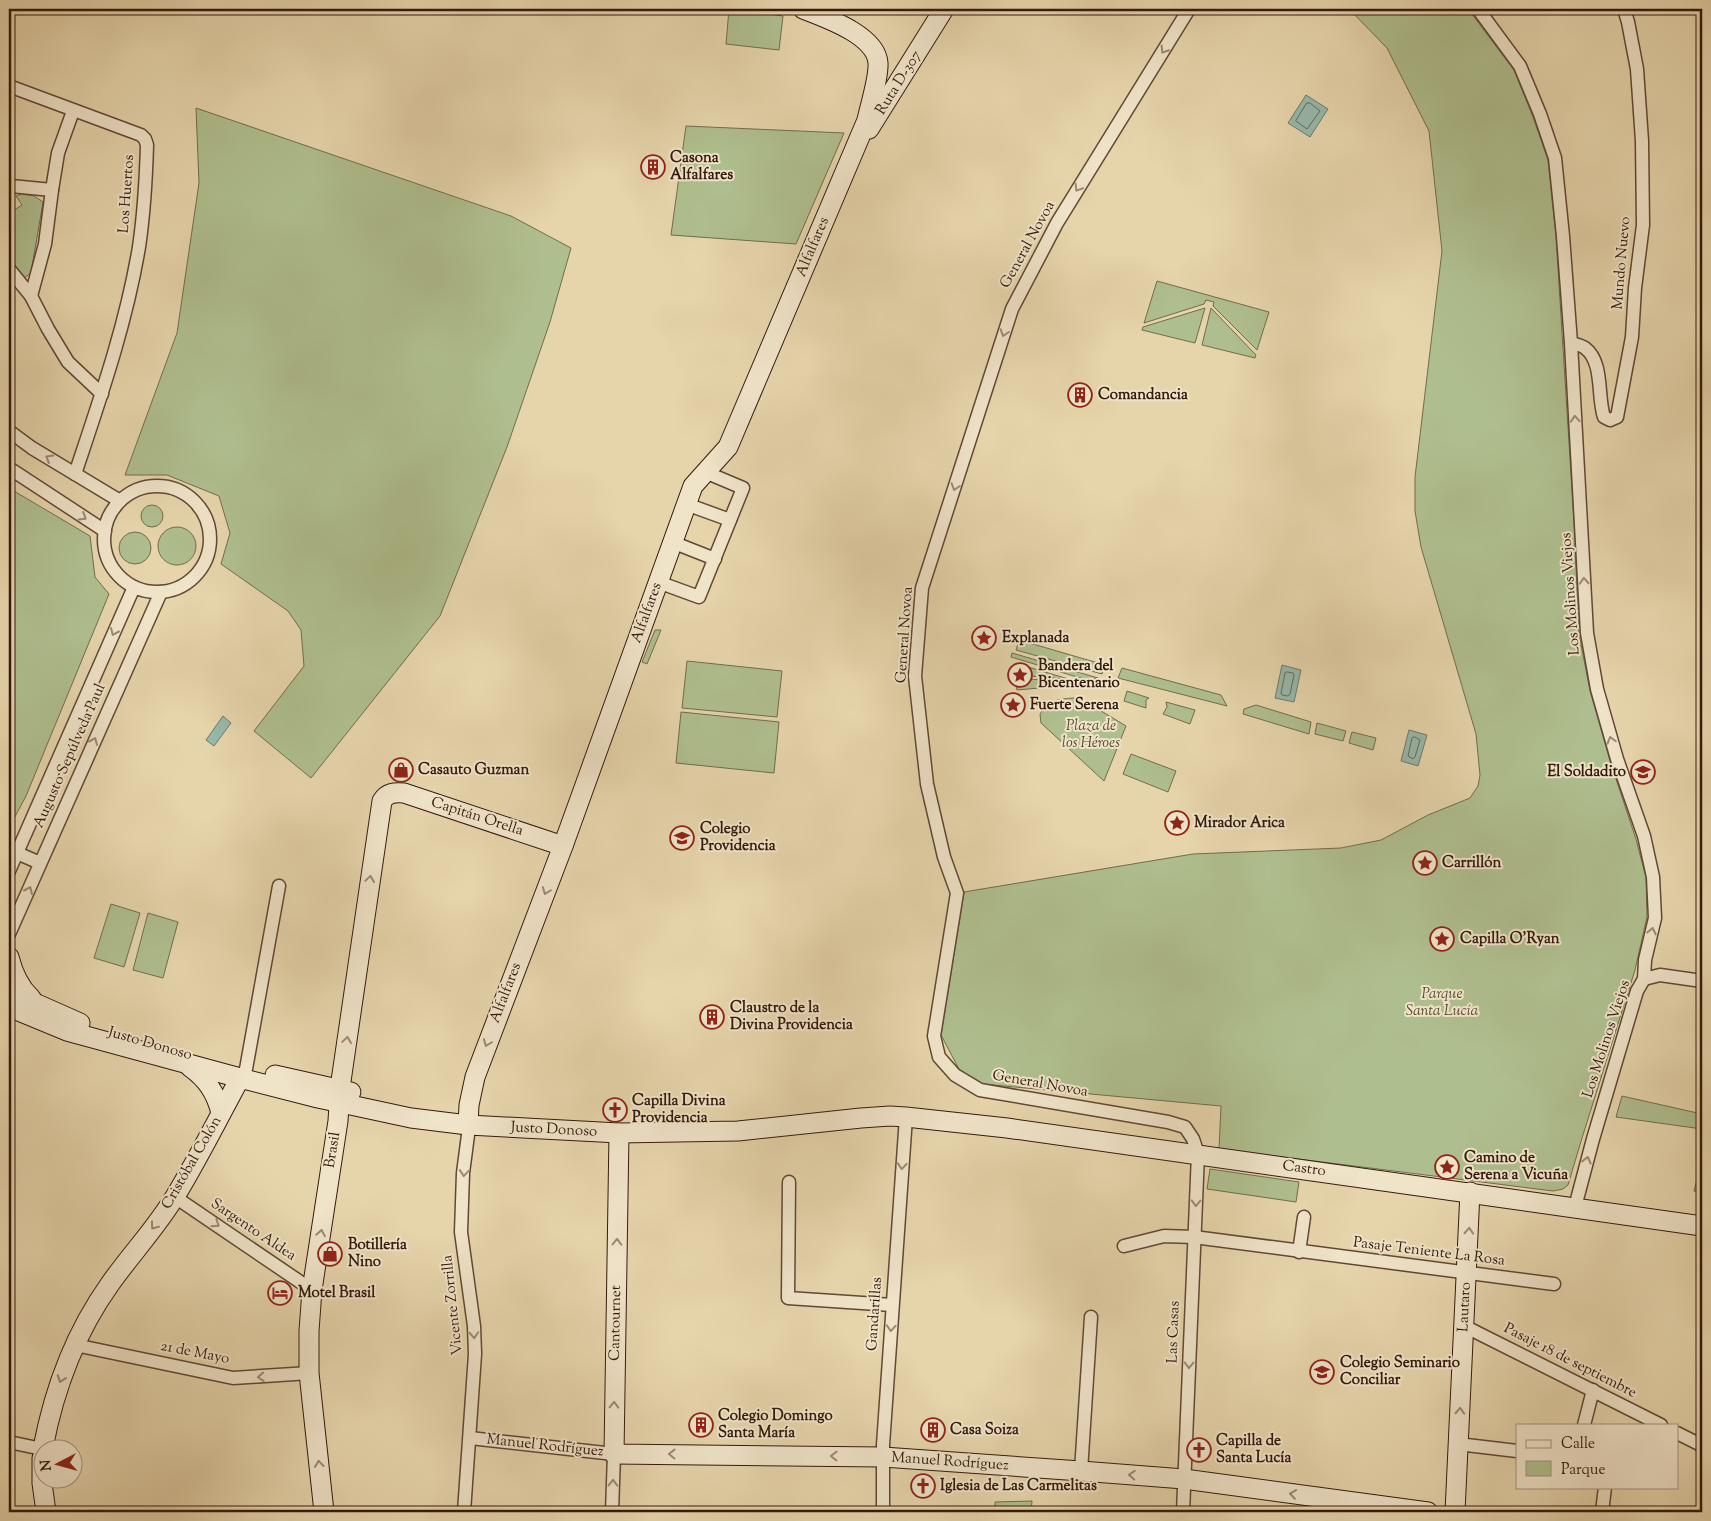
<svg xmlns="http://www.w3.org/2000/svg" width="1711" height="1521" font-family="'Sorts Mill Goudy',serif">
<rect width="100%" height="100%" fill="#e6d4ab"/>
<filter id="stains"><feTurbulence type="fractalNoise" baseFrequency=".004" numOctaves="4"/><feColorMatrix values="0 0 0 0 .2 0 0 0 0 .09 0 0 0 0 .02 0 0 0 .5 -.17"/></filter>
<radialGradient id="worn" r=".72"><stop offset=".6" stop-color="#630" stop-opacity="0"/><stop offset="1" stop-color="#630" stop-opacity=".3"/></radialGradient>
<g fill="#afbe8e" stroke="#726c4d">
<path d="M729 9 783 16 779 50 726 44Z"/>
<path d="M1349 9H1468L1514 70 1533 117 1548 160 1556 237 1574 522 1579 634 1590 691 1610 761 1636 839 1646 878 1647 917 1635 970 1582 1138 1568 1185 1563 1189 1553 1191 1219 1149 1221 1106 982 1084 960 1071 941 1035 964 892 1193 854 1341 848 1381 840 1428 815 1470 798 1478 786 1480 775 1476 734 1421 547 1415 511V477L1442 251 1429 131 1387 48Z"/>
<path d="M196 108 511 216 571 248 550 322 507 447 440 616 311 778 254 731 304 666 301 630 288 611 221 564 230 533 219 496 167 475H125L177 333 199 183Z"/>
<path d="M686 126 844 133 796 244 671 235Z"/>
<path d="M21 194 34 196 43 202 31 273 24 278 9 259V229L14 210 22 205 16 196Z"/>
<path d="M1157 281 1269 312 1257 350 1213 306 1214 302 1206 300 1204 304 1144 323Z"/>
<path d="M1205 308 1195 343 1142 330 1143 327Z"/>
<path d="M1211 308 1256 355 1255 358 1202 345Z"/>
<path d="M9 485 14 491 90 536 95 577 109 594 26 796 9 828Z"/>
<circle cx="152" cy="516" r="11"/>
<circle cx="177" cy="546" r="19"/>
<circle cx="135" cy="548" r="16"/>
<path d="M655 630H661L647 664 642 662Z"/>
<path d="M1019 640 1105 665 1102 674 1016 650Z"/>
<path d="M1012 653 1098 678 1087 680 1011 657Z"/>
<path d="M687 661 782 671 777 717 682 708Z"/>
<path d="M1025 666 1085 684 1017 690 1016 686H1024L1030 679 1065 682 1064 679 1030 676Z"/>
<path d="M1122 668 1221 695 1227 706 1118 678Z"/>
<path d="M1127 691 1149 698 1146 700V708L1124 701Z"/>
<path d="M1074 698 1083 700 1126 726 1104 781 1041 723 1040 714C1049 700 1058 699 1074 698Z"/>
<path d="M1166 702 1195 710 1190 724 1163 714 1167 707Z"/>
<path d="M1256 705 1311 722 1309 734 1243 714 1244 709Z"/>
<path d="M681 712 779 722 774 773 676 763Z"/>
<path d="M1317 723 1346 731 1343 741 1315 734Z"/>
<path d="M1352 732 1376 738 1373 750 1349 743Z"/>
<path d="M1131 754 1176 771 1168 792 1123 774Z"/>
<path d="M111 904 140 913 124 967 94 958Z"/>
<path d="M148 913 178 922 163 978 133 970Z"/>
<path d="M1622 1096 1702 1114V1129L1616 1117Z"/>
<path d="M1702 1160V1192L1694 1191Z"/>
<path d="M1210 1169 1299 1182 1296 1202 1207 1189Z"/>
<path d="M1032 1501 1031 1512H995V1502Z"/>
</g>
<g fill="#96b8aa" stroke="#6f796b">
<path d="M1306 95 1328 109 1310 137 1288 123Z"/>
<path d="M1282 665 1301 670 1294 702 1275 698Z"/>
<path d="M223 716 231 723 214 746 206 740Z"/>
<path d="M1409 730 1427 735 1418 766 1401 761Z"/>
</g>
<g fill="none" stroke-linecap="round" stroke-linejoin="round">
<g stroke="#65695b" stroke-width="1">
<path d="M1307 103H1310L1320 111 1307 129 1296 121Z"/>
<path d="M1287 672 1293 673 1294 675 1290 694 1288 696 1282 695 1281 693 1285 673Z"/>
<path d="M1415 737 1420 740 1415 757 1413 759 1408 756 1412 738Z"/>
</g>
<g stroke="#604834" stroke-width="15">
<g id="street">
<path d="M1478 9 1520 66 1540 114 1555 158 1563 236 1571 343 1587 633 1597 689 1617 759 1644 836 1653 877 1655 918 1645 960 1644 979 1637 991 1593 1139 1575 1207"/>
<path d="M9 86 141 135 145 139 147 145C146 179 144 213 139 247 126 325 100 399 75 474"/>
<path d="M9 188 11 186 52 190 58 153 73 111"/>
<path d="M9 269 31 296 48 329 68 362 102 394"/>
<path d="M31 296 45 244 52 190"/>
<path d="M1571 343C1575 344 1581 345 1585 348 1604 362 1597 397 1604 417L1610 420 1617 417 1632 337 1635 288 1643 225 1642 141 1637 69 1628 22 1624 9"/>
<path d="M9 431 32 448 120 501"/>
<path d="M9 468 105 531"/>
<circle cx="157" cy="539" r="53"/>
<path d="M686 504 730 520"/>
<path d="M672 542 715 559"/>
<path d="M658 582 699 597 743 488 705 472"/>
<path d="M17 853 40 863"/>
<path d="M9 871 134 587"/>
<path d="M9 934 161 592"/>
<path d="M1644 979 1660 975 1702 981"/>
<path d="M240 1078 246 1069 279 886"/>
<path d="M789 1182 788 1298 892 1305"/>
<path d="M175 1197 312 1290"/>
<path d="M1124 1246 1164 1236 1194 1237 1554 1284"/>
<path d="M1299 1252 1304 1217"/>
<path d="M1464 1326 1661 1425"/>
<path d="M75 1345 233 1378 309 1373"/>
<path d="M1584 1425 1593 1390"/>
<path d="M1677 1433 1701 1445"/>
<path d="M470 1438 614 1454 612 1512"/>
<path d="M9 1442 42 1449"/>
<path d="M1458 1444 1517 1451"/>
<path d="M1081 1471 1091 1317"/>
<path d="M464 1512 475 1354 474 1326 461 1232 463 1173 468 1135V1125"/>
<path d="M883 1512V1445L906 1117"/>
<path d="M1183 1512 1198 1154 1193 1139 1185 1127 1168 1122 980 1090 955 1075 939 1057 934 1036 957 893 944 857 927 784 915 676 922 588 1012 309 1057 223 1189 9"/>
<path d="M1602 1512 1605 1487"/>
</g>
</g>
<g stroke="#341a0c" stroke-width="21">
<g id="secondary">
<path d="M869 129 944 9"/>
<path d="M9 957C13 973 19 987 31 998"/>
<path d="M9 989 37 1004 80 1023"/>
<path d="M9 1007 67 1031 240 1078 318 1098 411 1118 468 1125 619 1133 738 1131 861 1118 890 1116 906 1117 1007 1128 1702 1226"/>
<path d="M190 1067C207 1079 216 1093 221 1113"/>
<path d="M275 1075 351 1092"/>
<path d="M468 1125 469 1105 475 1077 563 846 693 486 728 447 867 120C870 105 879 78 878 63 876 35 826 18 803 9"/>
<path d="M619 1133 614 1454 883 1457 1081 1471 1184 1479 1428 1512"/>
<path d="M43 1448C54 1390 75 1333 110 1284 131 1254 157 1227 176 1195 199 1157 219 1117 240 1078"/>
<path d="M42 1458V1483L46 1512"/>
<path d="M324 1512 309 1373V1331L312 1290 338 1121 340 1088 382 801C387 793 394 792 404 793L563 846"/>
<path d="M1455 1512 1470 1192"/>
</g>
</g>
<use href="#street" stroke="#efe3c8" stroke-width="12"/>
<use href="#secondary" stroke="#efe3c8" stroke-width="19"/>
</g>
<defs><path id="oneway-chevron" d="M-2-3.5L2.5 0L-2 3.5" fill="none" stroke-width="1.6" stroke-linecap="round" stroke-linejoin="round" transform="scale(1.25)"/></defs>
<g stroke="#9b8973">
<use href="#oneway-chevron" transform="translate(1164 50) rotate(122)"/>
<use href="#oneway-chevron" transform="translate(1078 188) rotate(122)"/>
<use href="#oneway-chevron" transform="translate(1004 333) rotate(108)"/>
<use href="#oneway-chevron" transform="translate(1575 419) rotate(-94)"/>
<use href="#oneway-chevron" transform="translate(49 458) rotate(-149)"/>
<use href="#oneway-chevron" transform="translate(955 487) rotate(108)"/>
<use href="#oneway-chevron" transform="translate(83 517) rotate(32)"/>
<use href="#oneway-chevron" transform="translate(1584 581) rotate(-93)"/>
<use href="#oneway-chevron" transform="translate(114 632) rotate(114)"/>
<use href="#oneway-chevron" transform="translate(1611 740) rotate(-106)"/>
<use href="#oneway-chevron" transform="translate(94 741) rotate(-66)"/>
<use href="#oneway-chevron" transform="translate(370 879) rotate(-82)"/>
<use href="#oneway-chevron" transform="translate(29 890) rotate(-66)"/>
<use href="#oneway-chevron" transform="translate(546 891) rotate(111)"/>
<use href="#oneway-chevron" transform="translate(1652 931) rotate(-77)"/>
<use href="#oneway-chevron" transform="translate(347 1040) rotate(-82)"/>
<use href="#oneway-chevron" transform="translate(487 1043) rotate(111)"/>
<use href="#oneway-chevron" transform="translate(1587 1160) rotate(-76)"/>
<use href="#oneway-chevron" transform="translate(902 1166) rotate(94)"/>
<use href="#oneway-chevron" transform="translate(464 1173) rotate(95)"/>
<use href="#oneway-chevron" transform="translate(1196 1203) rotate(92)"/>
<use href="#oneway-chevron" transform="translate(216 1224) rotate(34)"/>
<use href="#oneway-chevron" transform="translate(154 1226) rotate(127)"/>
<use href="#oneway-chevron" transform="translate(1469 1231) rotate(-87)"/>
<use href="#oneway-chevron" transform="translate(321 1233) rotate(-81)"/>
<use href="#oneway-chevron" transform="translate(617 1242) rotate(-89)"/>
<use href="#oneway-chevron" transform="translate(891 1328) rotate(94)"/>
<use href="#oneway-chevron" transform="translate(474 1335) rotate(87)"/>
<use href="#oneway-chevron" transform="translate(1189 1365) rotate(92)"/>
<use href="#oneway-chevron" transform="translate(261 1377) rotate(176)"/>
<use href="#oneway-chevron" transform="translate(61 1379) rotate(110)"/>
<use href="#oneway-chevron" transform="translate(614 1405) rotate(-89)"/>
<use href="#oneway-chevron" transform="translate(1460 1411) rotate(-87)"/>
<use href="#oneway-chevron" transform="translate(672 1454) rotate(-179)"/>
<use href="#oneway-chevron" transform="translate(834 1456) rotate(-179)"/>
<use href="#oneway-chevron" transform="translate(319 1464) rotate(-96)"/>
<use href="#oneway-chevron" transform="translate(1132 1475) rotate(-176)"/>
<use href="#oneway-chevron" transform="translate(613 1483) rotate(-89)"/>
<use href="#oneway-chevron" transform="translate(1293 1494) rotate(-172)"/>
</g>
<defs>
<g id="building-ring" transform="scale(1.25)"><circle r="9.5" fill="#efe3c8" stroke="#8f2418" stroke-width="1.5"/><path d="M-4-6H4V6H1V3H-1V6H-4ZM-2.5-4.3h1.7v1.8h-1.7ZM.8-4.3h1.7v1.8H.8ZM-2.5-1h1.7V.8h-1.7ZM.8-1h1.7V.8H.8Z" fill="#8f2418"/></g>
<g id="sight-ring" transform="scale(1.25)"><circle r="9.5" fill="#efe3c8" stroke="#8f2418" stroke-width="1.5"/><path d="M0-6L1.8-2.2L6-1.7L2.9 1.2L3.7 5.4L0 3.3L-3.7 5.4L-2.9 1.2L-6-1.7L-1.8-2.2Z" fill="#8f2418"/></g>
<g id="shop-ring" transform="scale(1.25)"><circle r="9.5" fill="#efe3c8" stroke="#8f2418" stroke-width="1.5"/><path d="M-5-2.5h2.3a2.7 3.5 0 0 1 5.4 0H5L5.5 6h-11ZM-1.5-2.5h3a1.5 2.3 0 0 0-3 0Z" fill="#8f2418"/></g>
<g id="school-ring" transform="scale(1.25)"><circle r="9.5" fill="#efe3c8" stroke="#8f2418" stroke-width="1.5"/><path d="M0-5L7-2L0 1L-7-2ZM-4 1L0 2.5L4 1V4Q0 6-4 4Z" fill="#8f2418"/></g>
<g id="church-ring" transform="scale(1.25)"><circle r="9.5" fill="#efe3c8" stroke="#8f2418" stroke-width="1.5"/><path d="M-1.2-6h2.4v3.5h3.3v2.4h-3.3V6h-2.4V-.1h-3.3v-2.4h3.3Z" fill="#8f2418"/></g>
<g id="hotel-ring" transform="scale(1.25)"><circle r="9.5" fill="#efe3c8" stroke="#8f2418" stroke-width="1.5"/><path d="M-6-4.5h1.5V1H6V5H4.5V3h-9V5H-6ZM-4 0a1.8 1.8 0 1 1 3.6 0ZM.5 0V-2.5h3Q6-2.5 6 0Z" fill="#8f2418"/></g>
</defs>
<g fill-rule="evenodd">
<use href="#building-ring" x="653" y="167"/>
<use href="#building-ring" x="1080" y="395"/>
<use href="#sight-ring" x="984" y="638"/>
<use href="#sight-ring" x="1020" y="675"/>
<use href="#sight-ring" x="1013" y="705"/>
<use href="#shop-ring" x="401" y="770"/>
<use href="#school-ring" x="1643" y="772"/>
<use href="#sight-ring" x="1177" y="823"/>
<use href="#school-ring" x="682" y="838"/>
<use href="#sight-ring" x="1425" y="863"/>
<use href="#sight-ring" x="1442" y="939"/>
<use href="#building-ring" x="712" y="1017"/>
<use href="#church-ring" x="615" y="1110"/>
<use href="#sight-ring" x="1447" y="1167"/>
<use href="#shop-ring" x="330" y="1254"/>
<use href="#hotel-ring" x="280" y="1293"/>
<use href="#school-ring" x="1322" y="1372"/>
<use href="#building-ring" x="701" y="1425"/>
<use href="#building-ring" x="933" y="1430"/>
<use href="#church-ring" x="1199" y="1450"/>
<use href="#church-ring" x="923" y="1486"/>
</g>
<g text-anchor="middle" dominant-baseline="central" stroke-width="4" stroke-linejoin="round" paint-order="stroke">
<g font-size="15" fill="#341a0c" stroke="#efe3c8">
<text transform="translate(899 83) rotate(-58)">Ruta D-307</text>
<text transform="translate(127 194) rotate(-86)">Los Huertos</text>
<text transform="translate(1028 245) rotate(-61)">General Novoa</text>
<text transform="translate(813 247) rotate(-67)">Alfalfares</text>
<text transform="translate(1622 263) rotate(-85)">Mundo Nuevo</text>
<text transform="translate(1571 594) rotate(-94)">Los Molinos Viejos</text>
<text transform="translate(647 613) rotate(-70)">Alfalfares</text>
<text transform="translate(905 635) rotate(-86)">General Novoa</text>
<text transform="translate(70 756) rotate(-66)">Augusto Sepúlveda Paul</text>
<text transform="translate(477 817) rotate(18)">Capitán Orella</text>
<text transform="translate(506 993) rotate(-69)">Alfalfares</text>
<text transform="translate(1607 1039) rotate(-72)">Los Molinos Viejos</text>
<text transform="translate(150 1044) rotate(16)">Justo Donoso</text>
<text transform="translate(1040 1084) rotate(10)">General Novoa</text>
<text transform="translate(554 1130) rotate(3)">Justo Donoso</text>
<text transform="translate(333 1150) rotate(-81)">Brasil</text>
<text transform="translate(192 1163) rotate(-60)">Cristóbal Colón</text>
<text transform="translate(1304 1169) rotate(8)">Castro</text>
<text transform="translate(253 1230) rotate(34)">Sargento Aldea</text>
<text transform="translate(1429 1252) rotate(7)">Pasaje Teniente La Rosa</text>
<text transform="translate(453 1305) rotate(-96)">Vicente Zorrilla</text>
<text transform="translate(1465 1307) rotate(-87)">Lautaro</text>
<text transform="translate(875 1314) rotate(-86)">Gandarillas</text>
<text transform="translate(616 1323) rotate(-89)">Cantournet</text>
<text transform="translate(1174 1332) rotate(-88)">Las Casas</text>
<text transform="translate(195 1353) rotate(11)">21 de Mayo</text>
<text transform="translate(1570 1361) rotate(27)">Pasaje 18 de septiembre</text>
<text transform="translate(545 1446) rotate(6)">Manuel Rodríguez</text>
<text transform="translate(950 1462) rotate(4)">Manuel Rodríguez</text>
</g>
<g font-size="15" font-weight="bold" fill="#341a0c" stroke="#efe3c8" text-anchor="start">
<text x="670" y="158">Casona<tspan x="670" dy="17">Alfalfares</tspan></text>
<text x="1098" y="395">Comandancia</text>
<text x="1002" y="638">Explanada</text>
<text x="1038" y="666">Bandera del<tspan x="1038" dy="17">Bicentenario</tspan></text>
<text x="1030" y="705">Fuerte Serena</text>
<text x="418" y="770">Casauto Guzman</text>
<text x="1626" y="772" text-anchor="end">El Soldadito</text>
<text x="1194" y="823">Mirador Arica</text>
<text x="700" y="829">Colegio<tspan x="700" dy="17">Providencia</tspan></text>
<text x="1442" y="863">Carrillón</text>
<text x="1460" y="939">Capilla O'Ryan</text>
<text x="730" y="1008">Claustro de la<tspan x="730" dy="17">Divina Providencia</tspan></text>
<text x="632" y="1101">Capilla Divina<tspan x="632" dy="17">Providencia</tspan></text>
<text x="1464" y="1158">Camino de<tspan x="1464" dy="17">Serena a Vicuña</tspan></text>
<text x="348" y="1245">Botillería<tspan x="348" dy="17">Nino</tspan></text>
<text x="298" y="1293">Motel Brasil</text>
<text x="1340" y="1363">Colegio Seminario<tspan x="1340" dy="17">Conciliar</tspan></text>
<text x="718" y="1416">Colegio Domingo<tspan x="718" dy="17">Santa María</tspan></text>
<text x="950" y="1430">Casa Soiza</text>
<text x="1216" y="1441">Capilla de<tspan x="1216" dy="17">Santa Lucía</tspan></text>
<text x="940" y="1486">Iglesia de Las Carmelitas</text>
</g>
<g font-size="15" font-style="italic" fill="#594b33" stroke="#efe3c8">
<text x="1091" y="726">Plaza de<tspan x="1091" dy="17">los Héroes</tspan></text>
<text x="1442" y="994">Parque<tspan x="1442" dy="17">Santa Lucía</tspan></text>
</g>
</g>
<rect width="1711" height="1521" fill="none" stroke="#e6d4ab" stroke-width="30"/>
<rect x="10" y="10" width="1691" height="1501" fill="none" stroke="#341a0c" stroke-width="2.5"/>
<rect x="15" y="15" width="1681" height="1491" fill="none" stroke="#341a0c"/>
<rect x="1516" y="1424" width="162" height="65" fill="#efe3c8" stroke="#a4937d"/>
<rect x="1526" y="1440" width="25" height="8" fill="#efe3c8" stroke="#a4937d"/>
<text x="1561" y="1448" font-size="15" fill="#341a0c">Calle</text>
<rect x="1526" y="1461" width="25" height="15" fill="#afbe8e" stroke="#a4937d"/>
<text x="1561" y="1474" font-size="15" fill="#341a0c">Parque</text>
<g transform="translate(58 1464) rotate(264)"><circle r="24" fill="#efe3c8" stroke="#a4937d"/>
<path d="M0-4L9 19L0 12L-9 19Z" fill="#8f2418"/>
<text y="-8" font-size="14" font-weight="bold" text-anchor="middle" fill="#341a0c">N</text>
</g>
<rect width="100%" height="100%" filter="url(#stains)"/>
<rect width="100%" height="100%" fill="url(#worn)"/>
</svg>
